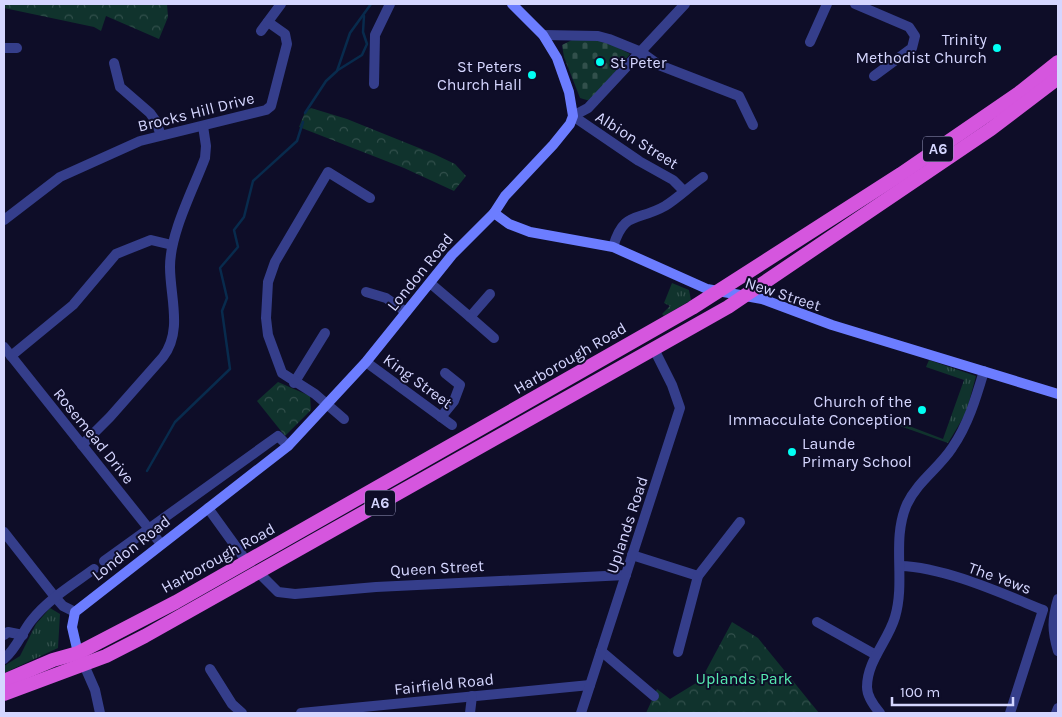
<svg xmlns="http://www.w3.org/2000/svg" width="1062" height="717" font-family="Karla,sans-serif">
<defs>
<pattern id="grass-tufts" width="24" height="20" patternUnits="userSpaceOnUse" patternTransform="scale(1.25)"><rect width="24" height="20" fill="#10332d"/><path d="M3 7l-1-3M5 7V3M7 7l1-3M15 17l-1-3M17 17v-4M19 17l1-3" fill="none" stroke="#32504c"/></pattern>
<pattern id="forest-crowns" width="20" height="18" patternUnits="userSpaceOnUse" patternTransform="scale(1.25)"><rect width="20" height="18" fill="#10332d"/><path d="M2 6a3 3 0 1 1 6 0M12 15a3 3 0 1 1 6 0" fill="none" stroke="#32504c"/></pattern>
<pattern id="cemetery-stones" width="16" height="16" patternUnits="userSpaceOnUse" patternTransform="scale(1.25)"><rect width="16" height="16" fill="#10332d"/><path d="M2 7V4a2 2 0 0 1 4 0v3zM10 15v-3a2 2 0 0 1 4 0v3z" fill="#32504c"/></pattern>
</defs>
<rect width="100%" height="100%" fill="#0e0d28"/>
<g fill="url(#grass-tufts)">
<path d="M672 283 689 290 691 300 664 316 662 314 670 306 664 303Z"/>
<path d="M929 360 976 376 966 413 948 443 900 426 901 423 943 439 964 380 926 367Z"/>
<path d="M50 608 60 614 58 648 4 673V666L20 656 36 624Z"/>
</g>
<g fill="url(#forest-crowns)">
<path d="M4 4H167L168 17 159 39 106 16 101 31 94 27 4 8Z"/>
<path d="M311 108 347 119 434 154 455 164 466 176 454 191 404 168 299 127 305 112Z"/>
<path d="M278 382 310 396 311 410 285 436 257 401Z"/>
<path d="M732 622 758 638 819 713H646L657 689 670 699 701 680Z"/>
</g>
<path fill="url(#cemetery-stones)" d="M574 39 603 40 630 54 590 101 580 98 564 57 562 45Z"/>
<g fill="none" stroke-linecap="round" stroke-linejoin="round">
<g stroke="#082b4d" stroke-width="2.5">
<path d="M338 70 362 55 367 44 363 32 364 16"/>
<path d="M305 113 326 81 337 71 350 33 371 4"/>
<path d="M147 471 175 422 230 369 222 311 227 298 220 268 238 247 234 230 244 217 253 181 297 141 303 122"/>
</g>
<g stroke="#353e8b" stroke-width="10">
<path d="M855 4 909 27 915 36 912 48 874 76"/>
<path d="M261 31 281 4"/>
<path d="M543 35 598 36 609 39 641 52 659 65 739 96 753 125"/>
<path d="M810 42 827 4"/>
<path d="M4 48H17"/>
<path d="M114 63 120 87 150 113 155 120 161 135"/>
<path d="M374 84 375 35 390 4"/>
<path d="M684 191 673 180 639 161 573 116 588 108 685 4"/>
<path d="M4 220 60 177 140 141 266 110 271 106 287 44 285 34 268 22"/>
<path d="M613 247C624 210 637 222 665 206 678 198 690 186 703 177"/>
<path d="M430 283 470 317 490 294"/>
<path d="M366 292 386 298 406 312"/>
<path d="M470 317 494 338"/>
<path d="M4 347 161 544"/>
<path d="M11 356 73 305 116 254 151 240 172 245"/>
<path d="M366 362 452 425"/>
<path d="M294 383 325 333"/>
<path d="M441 417 454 401 460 385 445 373"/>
<path d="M344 419 315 394 282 373 268 335 266 318 268 282 275 262 328 172 370 198"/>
<path d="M82 445 110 417 163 357C183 331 170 297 170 267 170 233 193 190 205 158L206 146 203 126"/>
<path d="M208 508 247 562"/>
<path d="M4 532 55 597 63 606 75 612"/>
<path d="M632 555 698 576"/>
<path d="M104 561 278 436 288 446"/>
<path d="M900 566C944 567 1001 593 1043 610L1010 713"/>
<path d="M258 572 278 592 295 594 376 587 626 575"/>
<path d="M1058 599C1052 619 1052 631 1058 651"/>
<path d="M817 622 876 655"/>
<path d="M4 635 8 632 23 635"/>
<path d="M601 651 654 696"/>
<path d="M678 652 698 576 740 522"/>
<path d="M81 658 95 690 100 713"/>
<path d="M4 659C17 648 21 634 31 621 47 600 72 585 94 569"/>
<path d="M210 669 232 704 242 713"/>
<path d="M301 713 590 685"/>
<path d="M470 713 472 696"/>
<path d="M581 713 680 408 672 385 654 349"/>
<path d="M880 713C874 706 867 696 867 687 867 661 888 641 895 617 906 580 891 540 907 504 918 481 939 468 952 448 968 425 976 398 984 371"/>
<path d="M1056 713 1058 708"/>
</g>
<g stroke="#6c7dff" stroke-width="10">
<path d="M494 213 509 224 530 232 613 247 707 289 762 299 832 325 1058 394"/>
<path d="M78 653 72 627 75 612 288 446 366 362 452 255 494 213 505 196 553 145 570 124 573 116 569 92 557 58 543 35 512 4"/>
</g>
<g stroke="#d556de" stroke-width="14">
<path d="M4 681 53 660 78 653 176 602 692 308 901 174 1019 93 1058 62"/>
<path d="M4 694 106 656 145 636 728 307 991 129 1058 78"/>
</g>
</g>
<g fill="#01fff4" stroke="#0e0d28" stroke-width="2">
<circle cx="997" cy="48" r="5"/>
<circle cx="600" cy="62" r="5"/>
<circle cx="532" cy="75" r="5"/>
<circle cx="922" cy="410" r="5"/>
<circle cx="792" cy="452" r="5"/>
</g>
<g text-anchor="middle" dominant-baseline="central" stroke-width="4" stroke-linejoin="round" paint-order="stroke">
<g fill="#0e0d28" stroke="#999abe" stroke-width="1">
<rect x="923" y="136.5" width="30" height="25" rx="4"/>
<rect x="365" y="490.5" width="30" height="25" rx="4"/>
</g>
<g font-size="15" font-weight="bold" fill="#d5d6ff">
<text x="938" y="149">A6</text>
<text x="380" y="503">A6</text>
</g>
<g font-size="16" fill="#d5d6ff" stroke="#0e0d28" text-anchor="end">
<text x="987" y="39">Trinity<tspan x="987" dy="18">Methodist Church</tspan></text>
<text x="610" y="62" text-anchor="start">St Peter</text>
<text x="522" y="66">St Peters<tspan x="522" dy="18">Church Hall</tspan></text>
<text x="912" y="401">Church of the<tspan x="912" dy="18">Immacculate Conception</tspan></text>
<text x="802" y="443" text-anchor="start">Launde<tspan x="802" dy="18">Primary School</tspan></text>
</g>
<g font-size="16" fill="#d5d6ff" stroke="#0e0d28">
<text transform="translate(196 112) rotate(-14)">Brocks Hill Drive</text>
<text transform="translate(637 140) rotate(32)">Albion Street</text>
<text transform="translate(420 272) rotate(-51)">London Road</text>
<text transform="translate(783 294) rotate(18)">New Street</text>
<text transform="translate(570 358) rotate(-30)">Harborough Road</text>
<text transform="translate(418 381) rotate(36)">King Street</text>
<text transform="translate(94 436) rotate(51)">Rosemead Drive</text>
<text transform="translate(627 525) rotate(-72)">Uplands Road</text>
<text transform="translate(131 548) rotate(-38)">London Road</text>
<text transform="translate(218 558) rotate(-29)">Harborough Road</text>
<text transform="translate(437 568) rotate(-3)">Queen Street</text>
<text transform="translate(1000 578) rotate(20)">The Yews</text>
<text transform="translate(444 684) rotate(-6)">Fairfield Road</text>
</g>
<g font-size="16" fill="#56eab0" stroke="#0e0d28">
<text x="744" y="678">Uplands Park</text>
</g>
</g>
<rect width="1062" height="717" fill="none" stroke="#d5d6ff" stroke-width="10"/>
<path d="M892 697v8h121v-8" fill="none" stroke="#d5d6ff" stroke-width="2.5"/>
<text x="900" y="697" font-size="15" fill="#d5d6ff" stroke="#0e0d28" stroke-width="4" paint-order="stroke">100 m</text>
</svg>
